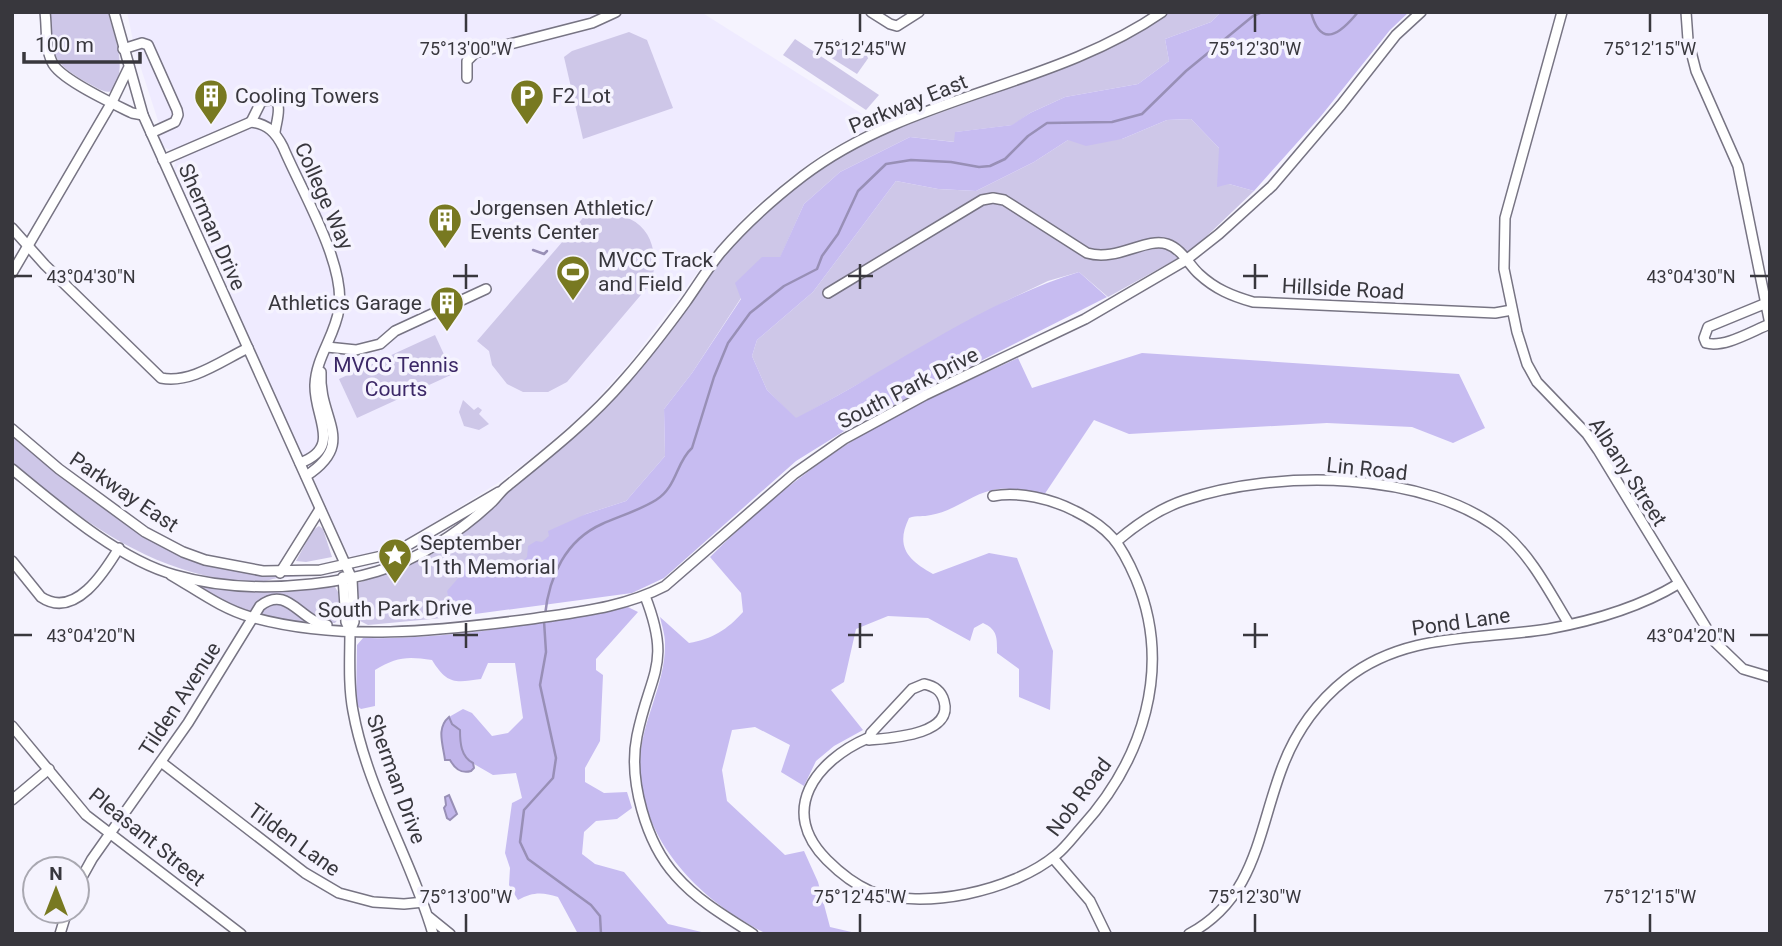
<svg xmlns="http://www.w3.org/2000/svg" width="1782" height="946" font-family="Roboto,sans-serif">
<rect width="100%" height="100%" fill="#f5f3fe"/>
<path fill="#efebff" d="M127 12H701L878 124 825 152 788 179 752 209 715 249 631 361 587 410 539 452 501 481 413 536 397 544 355 558 350 556 340 541 314 481 315 476 302 455 192 213 173 170 177 159 173 151 163 147 159 138 162 133 135 50Z"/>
<g fill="#cec7e8">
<path d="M49 12H108C114 38 129 67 112 91 103 94 95 86 86 82 49 61 53 52 49 12Z"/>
<path d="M1170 12H1221L1211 22 1165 39 1169 61 1138 84 1065 97 1030 113 1013 125 956 132 955 142 910 137 840 172 804 204 780 258 741 298 692 373 664 409 665 456 626 501 586 514 550 536 517 569 487 564 448 591 453 617 368 625 360 621 357 590 358 583 413 563 453 539 569 441 594 418 666 334 721 259 743 234 776 202 809 176 843 154 879 135 1081 62 1122 42Z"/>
<path d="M629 32 647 40 673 108 583 139 564 57 572 51Z"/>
<path d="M795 39 879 95 866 110 783 55Z"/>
<path d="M842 39 869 57 857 74 830 57Z"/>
<path d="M1191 119 1219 148 1229 184 1254 191 1191 251 1108 297 1079 272 1048 281 1006 301 796 419 767 390 752 356 757 340 813 292 896 181 938 189 976 191 1034 162 1068 140 1122 139 1167 120Z"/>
<path d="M594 205C598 208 603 214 607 215 614 217 623 216 630 219 655 231 658 261 651 283L567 382 548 392H523L507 384 492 365 489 351 477 341Z"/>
<path d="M435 335 453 374 357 418 339 379Z"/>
<path d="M463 400 474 410 478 407 482 410 479 414 489 424 479 430 464 426 459 412Z"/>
<path d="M12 434C77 491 154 556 241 572 257 574 274 577 289 576 302 576 315 573 326 574 311 576 294 576 278 578 271 579 264 582 257 582 161 580 82 523 12 462Z"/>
<path d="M319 526 323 529 332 557 306 562 296 561 313 530Z"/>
<path d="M200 586 264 591 335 587 338 592 340 617 335 623C306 625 289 580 261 600 257 603 254 608 250 611L224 602Z"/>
<path d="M280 602 309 622 310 624 273 618 259 613 266 606Z"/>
</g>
<g fill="#c7bcf1">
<path d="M1221 12H1409L1390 30 1321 116 1254 191 1229 184 1217 187 1219 148 1191 119 1167 120 1122 139 1086 146 1068 140 1034 162 976 191 938 189 896 181 813 292 757 340 752 356 767 390 796 418C889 371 978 303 1079 272L1107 297 854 425 796 461 664 578 632 593 453 617 447 591 466 569 487 564 517 569 527 557 528 546 536 541 542 542 549 536 548 531 586 514 626 501 665 456 664 409 692 373 741 299 735 283 762 257H780L804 204 840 172 910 137 954 142 955 132 1012 125 1030 113 1065 97 1138 84 1169 61 1165 39 1211 22Z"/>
<path d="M1142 353 1459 374 1485 428 1453 443 1412 427 1327 423 1129 434 1094 420 1044 495C1030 493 1013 488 999 489 975 491 956 511 931 515 923 517 917 515 909 518 895 547 908 560 933 574L989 553 1017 558 1053 651 1050 710 1019 697V669L997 653C997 638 998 630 983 623L974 628 970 641 928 618 888 616 856 629 844 682 831 690 863 730 834 746 816 761 804 786 781 772 790 745 755 727 732 730 722 770 727 801 785 855 804 851 818 882 830 927 860 934C841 934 779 938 765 933 755 929 746 922 737 917 684 883 639 829 640 762 641 721 666 684 665 643 665 635 662 626 660 617L689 643C712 639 727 630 743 612L741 593 710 557C752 515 796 478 846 445 900 410 960 385 1018 358L1032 388Z"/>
<path d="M628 607 638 612 596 659V670L603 675 600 741 585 768V782L604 793 627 792 632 808 617 819 596 821 584 832 582 854 595 864 624 872 668 924 710 934H578L558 897C542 892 533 892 518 900L509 885 510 868 505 853 512 803 522 798 516 773 493 775 467 760 449 717 463 709 472 713 492 736 508 733 523 718 515 663H488L481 679C454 683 447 684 432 660 407 656 396 657 375 670V706L361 709 356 705 357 645 363 638C452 640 541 623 628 607Z"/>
</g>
<g fill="#c1b5ea" stroke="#988fb6" stroke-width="2">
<path d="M449 717 452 724 460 730C460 743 461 757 473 763L474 768 471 771C461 774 455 769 450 760H445C443 744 436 728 449 717Z"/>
<path d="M449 795 457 814 450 820 447 818 444 808 446 805 445 797Z"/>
</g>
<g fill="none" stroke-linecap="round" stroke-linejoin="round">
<g stroke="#988fb6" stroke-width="2.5">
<path d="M1311 12C1321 50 1341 33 1358 12"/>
<path d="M533 250 544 254 547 251"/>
<path d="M545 615C549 576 566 540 602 524 620 516 640 510 656 500 677 487 676 462 692 448L714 377 728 343 750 313 784 286 817 269 822 256 838 234 858 191 886 164 911 160 951 162 979 167 990 166 1005 159 1028 136 1047 123 1112 122 1142 114 1186 71 1253 16 1262 12"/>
<path d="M544 621 546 652 540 685 556 758 553 778 524 810 520 842 528 859 591 905 600 916 601 934"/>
</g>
<g stroke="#777483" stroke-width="12">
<g id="minor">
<path d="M45 12C47 28 45 48 52 62 59 79 114 104 132 113L143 115"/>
<path d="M114 12 143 115 352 579 354 622 350 631"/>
<path d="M871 12 890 24 897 26 919 12"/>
<path d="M1562 12 1505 218 1504 269 1517 332 1527 364 1537 382 1587 434 1598 450 1715 642 1743 669 1770 677"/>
<path d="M1686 12 1688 40 1696 71 1738 166 1770 324C1752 331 1725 348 1706 343L1704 338 1708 327 1764 304"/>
<path d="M123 49 142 43 148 45 177 110 178 115 175 122 151 133"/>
<path d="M467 78V61L475 53 592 23 616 12"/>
<path d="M251 122 261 102C288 92 276 121 275 132"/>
<path d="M163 160 251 122C268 124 276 133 283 147 301 190 346 264 339 309 335 336 316 357 315 385 314 418 343 447 300 463"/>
<path d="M12 228 45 265 161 378C191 384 221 361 248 348"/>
<path d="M12 273 112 102 128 69"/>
<path d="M828 293 982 200 993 198 1004 200 1087 253C1117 262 1146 237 1167 244 1182 249 1189 265 1199 274 1215 289 1232 296 1253 302L1495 313 1512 310"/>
<path d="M327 347 356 350 380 344 395 331 486 289"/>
<path d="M12 429 59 469 145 532 183 552 205 560 263 571 320 570 382 556 408 545 499 492"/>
<path d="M12 469C56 505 119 560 175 575 220 588 266 589 312 584 357 579 398 569 437 544 457 532 475 518 492 502 497 497 501 491 506 487 548 453 590 420 625 379 646 355 666 329 685 303 697 286 708 268 721 252 746 223 773 199 803 176 909 95 1052 88 1162 12"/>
<path d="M306 476C358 442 318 420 321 372"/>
<path d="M1117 541C1137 524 1161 508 1185 500 1276 469 1428 470 1504 533 1532 557 1550 593 1569 624"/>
<path d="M12 561 41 597C75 620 105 571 119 548"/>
<path d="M280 573 320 509"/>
<path d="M171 575C197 590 222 609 251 617 341 642 439 631 531 619 577 612 623 608 665 586L794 474 844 439 925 395 1085 319 1186 260 1219 234 1272 186 1341 105 1396 35 1421 12"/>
<path d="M343 577 346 622 350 631C350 657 348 685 353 711 367 789 411 858 433 934"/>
<path d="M645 596C672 665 650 672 637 736 628 780 646 843 676 876 697 900 726 917 753 934"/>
<path d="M924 684C934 686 941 690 944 701 954 735 890 738 869 740L871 733 912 689Z"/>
<path d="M12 726 86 815 241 934"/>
<path d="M868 738C815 761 778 811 827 860 839 872 854 884 870 891 922 911 1013 891 1056 855 1065 848 1073 837 1081 828 1143 760 1173 668 1136 579 1121 544 1110 528 1075 511 1052 499 1019 491 993 496"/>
<path d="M161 762 305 873 339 893 373 902 404 904 424 902"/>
<path d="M12 800 49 769"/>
<path d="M1053 858 1090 901 1106 934"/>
<path d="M77 886 92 859 188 723 260 606C288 584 300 622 327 625"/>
<path d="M429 917 450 934"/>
<path d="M60 934 67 911"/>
<path d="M1189 934C1256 898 1258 831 1282 768 1295 733 1317 702 1346 679 1405 632 1479 640 1548 629 1592 621 1640 607 1678 584"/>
</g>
</g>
<use href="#minor" stroke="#fff" stroke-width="9"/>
</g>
<path fill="none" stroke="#38373d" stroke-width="2.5" d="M466 14V32M860 14V32M1255 14V32M1650 14V32M466 264V289M860 264V289M1255 264V289M14 276H32M453 276H478M848 276H873M1243 276H1268M1750 276H1768M466 623V648M860 623V648M1255 623V648M14 635H32M453 635H478M848 635H873M1243 635H1268M1750 635H1768M466 914V932M860 914V932M1255 914V932M1650 914V932"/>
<defs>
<g id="building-pin" transform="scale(1.75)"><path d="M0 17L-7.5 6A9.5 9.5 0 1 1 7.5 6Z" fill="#787921" stroke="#f5f3fe"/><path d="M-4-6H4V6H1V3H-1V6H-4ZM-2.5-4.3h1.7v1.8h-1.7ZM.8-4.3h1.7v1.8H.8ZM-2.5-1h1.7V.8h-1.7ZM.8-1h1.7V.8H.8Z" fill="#fff"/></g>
<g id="parking-pin" transform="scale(1.75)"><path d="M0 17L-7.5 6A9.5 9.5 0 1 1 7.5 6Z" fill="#787921" stroke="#f5f3fe"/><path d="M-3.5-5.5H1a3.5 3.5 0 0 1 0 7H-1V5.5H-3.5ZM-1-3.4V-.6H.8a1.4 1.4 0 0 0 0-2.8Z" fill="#fff"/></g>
<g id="stadium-pin" transform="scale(1.75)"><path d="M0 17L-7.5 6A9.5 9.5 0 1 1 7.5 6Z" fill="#787921" stroke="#f5f3fe"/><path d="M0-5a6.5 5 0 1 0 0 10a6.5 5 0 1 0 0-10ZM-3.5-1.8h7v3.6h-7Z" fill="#fff"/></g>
<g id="sight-pin" transform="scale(1.75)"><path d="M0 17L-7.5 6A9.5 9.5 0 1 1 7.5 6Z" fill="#787921" stroke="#f5f3fe"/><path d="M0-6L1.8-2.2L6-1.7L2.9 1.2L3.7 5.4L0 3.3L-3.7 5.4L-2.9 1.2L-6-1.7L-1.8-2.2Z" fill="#fff"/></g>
</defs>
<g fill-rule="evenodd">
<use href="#building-pin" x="211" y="96"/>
<use href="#parking-pin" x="527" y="96"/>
<use href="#building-pin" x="445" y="220"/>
<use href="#stadium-pin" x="573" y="272"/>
<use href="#building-pin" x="447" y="303"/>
<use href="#sight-pin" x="395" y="555"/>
</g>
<g text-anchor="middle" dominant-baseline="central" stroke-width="7" stroke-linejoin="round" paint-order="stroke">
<g font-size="21" fill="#38373d" stroke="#f5f3fe" text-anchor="start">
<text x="235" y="96">Cooling Towers</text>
<text x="552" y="96">F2 Lot</text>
<text x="470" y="208">Jorgensen Athletic/<tspan x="470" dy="24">Events Center</tspan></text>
<text x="598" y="260">MVCC Track<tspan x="598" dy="24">and Field</tspan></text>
<text x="422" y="303" text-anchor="end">Athletics Garage</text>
<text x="420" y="543">September<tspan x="420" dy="24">11th Memorial</tspan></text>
</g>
<g font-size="21" fill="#38373d" stroke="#f5f3fe">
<text transform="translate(908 104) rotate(-22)">Parkway East</text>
<text transform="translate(324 196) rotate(66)">College Way</text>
<text transform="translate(212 227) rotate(66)">Sherman Drive</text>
<text transform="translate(1343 289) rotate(3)">Hillside Road</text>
<text transform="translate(908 388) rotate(-27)">South Park Drive</text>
<text transform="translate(1367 469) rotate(6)">Lin Road</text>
<text transform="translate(1628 472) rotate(57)">Albany Street</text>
<text transform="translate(124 492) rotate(34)">Parkway East</text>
<text transform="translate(395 609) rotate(-1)">South Park Drive</text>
<text transform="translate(1461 622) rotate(-8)">Pond Lane</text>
<text transform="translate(180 699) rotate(-57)">Tilden Avenue</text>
<text transform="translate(396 779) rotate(70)">Sherman Drive</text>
<text transform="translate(1079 797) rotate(-53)">Nob Road</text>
<text transform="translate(147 837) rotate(39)">Pleasant Street</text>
<text transform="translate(294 840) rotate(36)">Tilden Lane</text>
</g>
<g font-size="21" fill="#3c2867" stroke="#f5f3fe">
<text x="396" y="365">MVCC Tennis<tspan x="396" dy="24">Courts</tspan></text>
</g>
</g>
<g font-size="18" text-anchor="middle" fill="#38373d" stroke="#f5f3fe" stroke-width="7" stroke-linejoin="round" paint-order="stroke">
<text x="466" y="55">75°13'00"W</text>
<text x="860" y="55">75°12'45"W</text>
<text x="1255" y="55">75°12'30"W</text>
<text x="1650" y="55">75°12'15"W</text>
<text x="91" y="283">43°04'30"N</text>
<text x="1691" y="283">43°04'30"N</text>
<text x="91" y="642">43°04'20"N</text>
<text x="1691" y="642">43°04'20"N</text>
<text x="466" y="903">75°13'00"W</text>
<text x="860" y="903">75°12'45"W</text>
<text x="1255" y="903">75°12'30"W</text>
<text x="1650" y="903">75°12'15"W</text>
</g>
<rect width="1782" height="946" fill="none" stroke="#38373d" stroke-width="28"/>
<g transform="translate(56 890)"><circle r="33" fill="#f5f3fe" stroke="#a9a8b1" stroke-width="2"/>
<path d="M0-5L12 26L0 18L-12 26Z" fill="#787921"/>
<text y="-10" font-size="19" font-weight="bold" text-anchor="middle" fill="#38373d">N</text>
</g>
<path d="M24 52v10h116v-10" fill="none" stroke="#38373d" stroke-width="3.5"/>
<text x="35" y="52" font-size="21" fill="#38373d" stroke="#f5f3fe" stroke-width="5" paint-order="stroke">100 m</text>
</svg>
